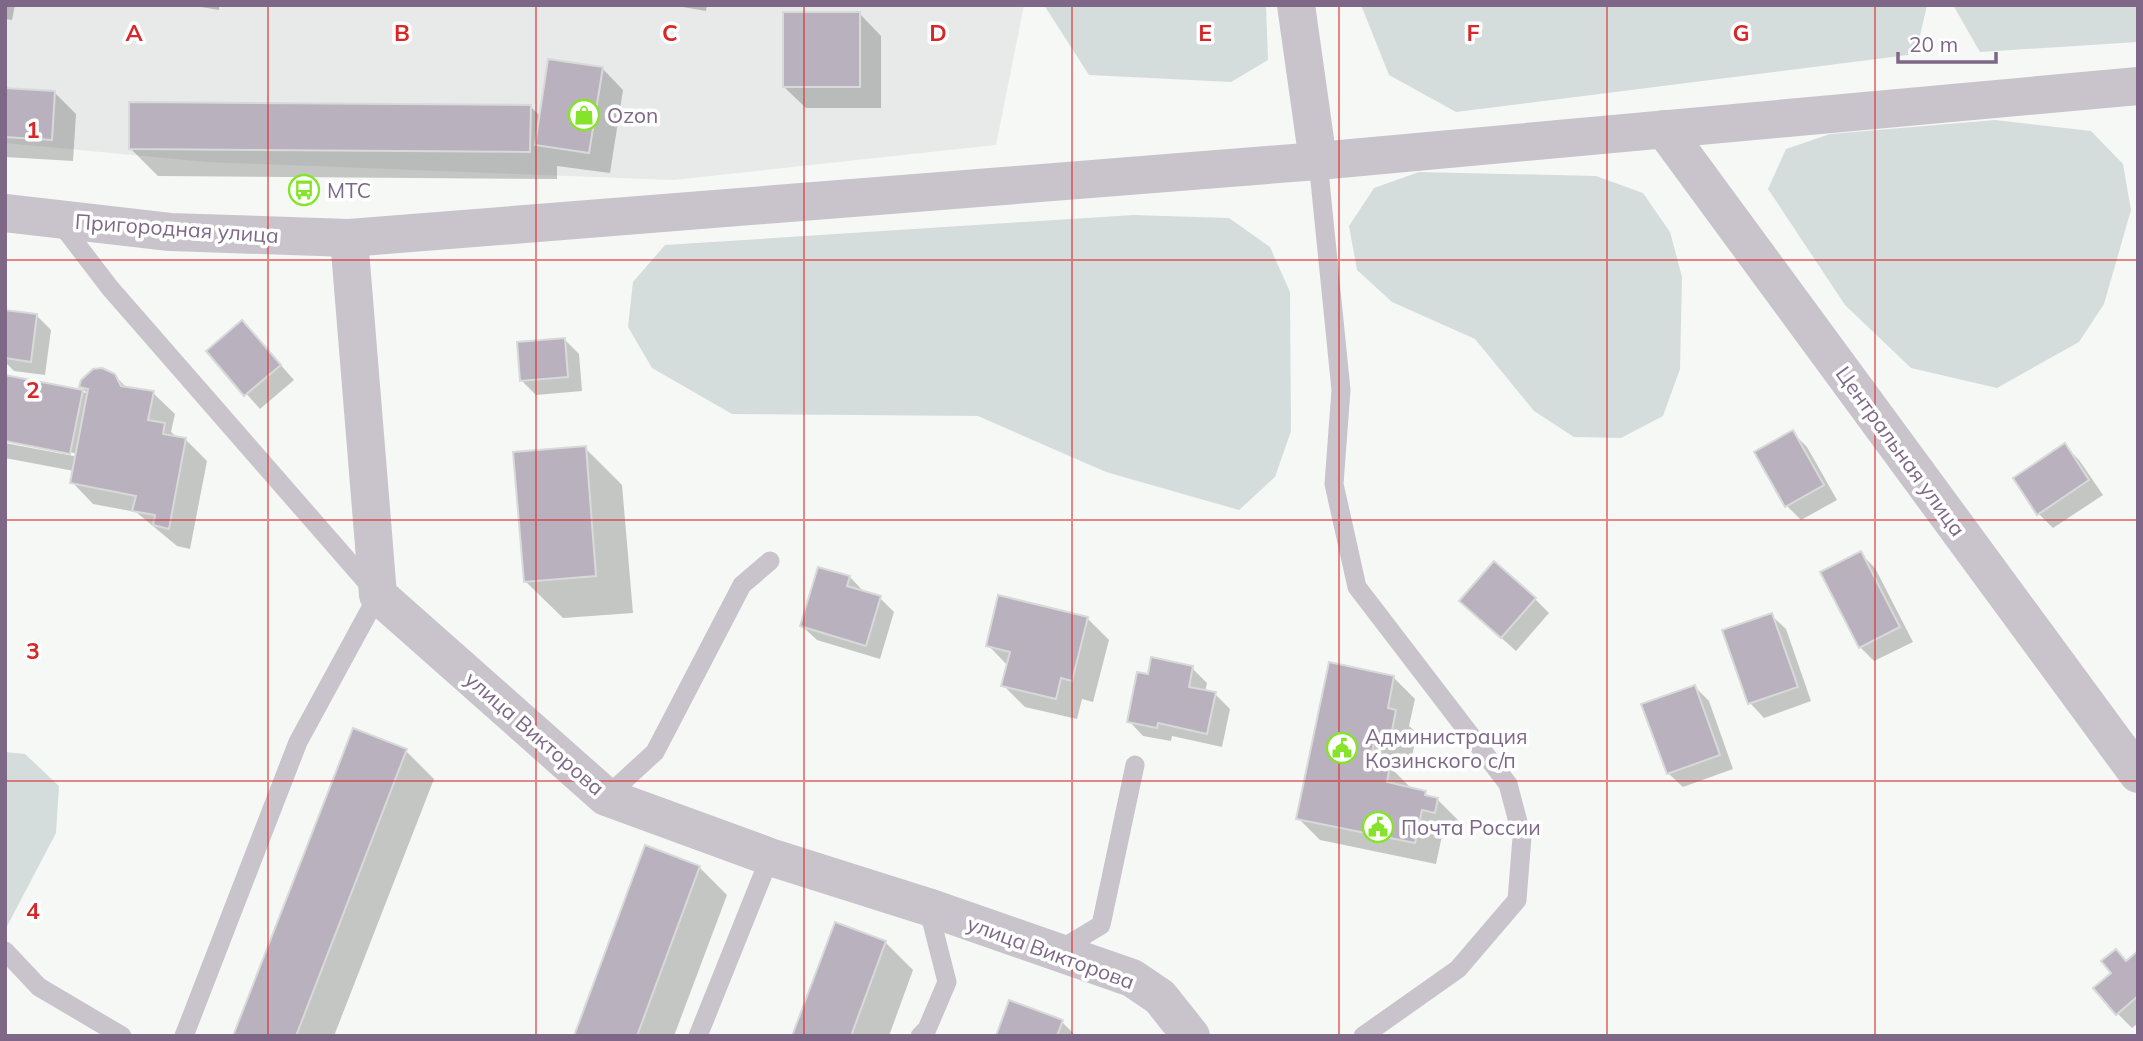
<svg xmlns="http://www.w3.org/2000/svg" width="2143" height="1041" font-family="Mulish,sans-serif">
<rect width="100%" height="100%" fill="#f6f8f6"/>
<path fill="#e8e9e9" d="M5 5H1024L996 145 673 180 207 162 5 143Z"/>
<g fill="#d5dddc">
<path d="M1044 5H1266L1268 60 1231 82 1089 75Z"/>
<path d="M1361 5H1927L1916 54 1456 112 1389 75Z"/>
<path d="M1953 5H2138V42L1980 52Z"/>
<path d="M1995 120 2091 131 2123 164 2131 210 2104 304 2079 342 1997 388 1911 368 1845 305 1768 189 1786 149 1830 134Z"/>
<path d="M1419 172 1596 176 1643 193 1670 232 1682 277 1680 369 1663 416 1621 438 1574 437 1534 411 1475 339 1392 302 1357 270 1349 226 1374 188Z"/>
<path d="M1133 215 1229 218 1270 247 1290 292 1291 431 1275 477 1239 510 1106 472 978 416 732 414 652 368 628 327 633 282 665 245Z"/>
<path d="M5 752 25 754 59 786 56 833 5 930Z"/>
</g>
<g fill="#0003">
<path d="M5 5H15L12 20 5 19Z"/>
<path d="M189 5H219V10Z"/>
<path d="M671 5H707L706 11Z"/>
<path d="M860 14 881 36V108H806L784 87Z"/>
<path d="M602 68 623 90 610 173 557 166V179L158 176 130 148 530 106 541 117Z"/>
<path d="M5 90 55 93 76 114 73 161 5 157Z"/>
<path d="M5 316H37L51 330 45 375 14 371 5 362Z"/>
<path d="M256 337 294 380 260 409 208 351Z"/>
<path d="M565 340 579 354 582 391 536 395 521 380Z"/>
<path d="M114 375 127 388 153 393 175 414 171 432 178 438 186 440 207 461 190 549 177 546 136 512 93 504 72 482 74 471 5 458V443L79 457V454L5 439V377L87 393 81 387Z"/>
<path d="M1792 432 1807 447 1837 500 1801 520 1787 506Z"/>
<path d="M2064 445 2079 460 2103 495 2053 528 2038 513Z"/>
<path d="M585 448 622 485 633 613 563 618 525 581Z"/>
<path d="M1861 554 1875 568 1913 642 1874 661 1860 647Z"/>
<path d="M850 577 864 592 880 598 894 612 880 659 817 640 802 626Z"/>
<path d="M1535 599 1549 613 1516 651 1476 615Z"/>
<path d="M1771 615 1786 629 1811 701 1764 718 1750 703 1725 631Z"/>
<path d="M1087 618 1109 640 1093 702 1082 699 1077 719 1025 707 1003 685 1008 666 988 645Z"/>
<path d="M1192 668 1207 683 1205 692 1215 694 1230 709 1222 747 1172 736 1171 741 1143 736 1129 721 1149 676Z"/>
<path d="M1393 677 1415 699 1409 726 1417 733 1412 756 1397 753 1394 771 1411 788 1438 800 1459 821 1456 833 1443 831 1436 864 1320 840 1298 818Z"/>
<path d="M1695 687 1709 701 1733 769 1683 787 1668 773Z"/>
<path d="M354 731 406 751 434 779 334 1036H235Z"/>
<path d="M699 867 727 895 674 1036H576Z"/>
<path d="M836 924 886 943 913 970 889 1036H794Z"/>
<path d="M2138 954V1023L2132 1028 2117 1013 2127 963Z"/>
<path d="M1062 1022 1076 1036H998Z"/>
</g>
<g fill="#bab1be" stroke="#d8dad9" stroke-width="2">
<rect x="783" y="12" width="77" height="75"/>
<path d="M548 59 603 67 589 153 535 145Z"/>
<path d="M5 88 55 91 52 140 5 137Z"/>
<path d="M129 102 531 105 530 152 129 149Z"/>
<path d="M5 310 37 314 31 362 5 358Z"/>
<path d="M242 320 281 365 244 396 206 351Z"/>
<path d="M565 338 568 377 520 381 517 342Z"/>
<path d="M102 368 115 374 121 386 154 391 148 420 165 423 163 434 186 438 169 529 153 525 155 515 132 511 136 496 70 483 88 389 79 387 81 380 93 369Z"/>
<path d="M5 375 83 390 70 454 5 441Z"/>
<path d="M1793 430 1824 485 1785 507 1754 452Z"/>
<path d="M2065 443 2089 480 2037 515 2013 478Z"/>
<path d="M586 446 596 576 524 582 513 452Z"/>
<path d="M1861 551 1900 627 1859 648 1820 572Z"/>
<path d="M1494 561 1536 598 1501 638 1459 601Z"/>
<path d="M818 567 850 576 847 586 881 596 866 646 800 626Z"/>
<path d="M998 595 1088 617 1072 681 1061 678 1056 699 1001 686 1010 652 986 646Z"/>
<path d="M1772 613 1798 687 1748 704 1722 630Z"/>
<path d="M1151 657 1193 666 1189 687 1216 692 1207 734 1158 723 1157 728 1127 722 1137 672 1148 674Z"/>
<path d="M1329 662 1394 676 1388 708 1396 710 1391 736 1376 733 1370 761 1390 765 1387 782 1426 791 1425 795 1438 798 1435 813 1422 810 1415 843 1296 819Z"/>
<path d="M1695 685 1720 755 1667 774 1641 704Z"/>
<path d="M353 728 407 749 296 1036H233Z"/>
<path d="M645 845 700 866 637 1036H574Z"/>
<path d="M835 922 886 941 851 1036H792Z"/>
<path d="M2116 949 2126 961 2138 951V996L2116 1015 2093 988 2111 973 2101 961Z"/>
<path d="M1009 1000 1063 1020 1057 1036H996Z"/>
</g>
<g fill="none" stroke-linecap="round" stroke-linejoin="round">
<g stroke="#c9c4cb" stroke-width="19">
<path d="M1318 161 1341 390 1334 484 1357 587 1508 784 1522 837 1517 900 1458 969 1363 1036"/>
<path d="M58 220 110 288 378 595 298 742 184 1036"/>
<path d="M606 797 655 752 742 585 770 561"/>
<path d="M5 951 39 987 122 1036"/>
<path d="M1058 951 1101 925 1135 765"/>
<path d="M698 1036 770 857"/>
<path d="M920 1036 927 1029 947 982 928 907"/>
</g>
<g stroke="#c9c4cb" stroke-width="38">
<path d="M1296 5 1318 161"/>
<path d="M1664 129 2138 774"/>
<path d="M349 238 378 595 606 797 770 857 928 907 1132 978 1160 997 1191 1036"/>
</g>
<path stroke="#c9c4cb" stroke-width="38" d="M5 213 170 232 349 238 1318 161 2138 86"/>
</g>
<path fill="none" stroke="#d62828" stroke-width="2" stroke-opacity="0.55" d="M268 5V1036M536 5V1036M804 5V1036M1072 5V1036M1339 5V1036M1607 5V1036M1875 5V1036M5 260H2138M5 520H2138M5 781H2138"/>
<defs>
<g id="shop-ring" transform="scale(1.575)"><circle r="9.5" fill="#fff" stroke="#85e42a" stroke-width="1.5"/><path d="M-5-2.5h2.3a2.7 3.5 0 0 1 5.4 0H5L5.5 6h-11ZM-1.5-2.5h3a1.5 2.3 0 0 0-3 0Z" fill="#85e42a"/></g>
<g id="bus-ring" transform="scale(1.575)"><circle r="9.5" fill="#fff" stroke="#85e42a" stroke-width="1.5"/><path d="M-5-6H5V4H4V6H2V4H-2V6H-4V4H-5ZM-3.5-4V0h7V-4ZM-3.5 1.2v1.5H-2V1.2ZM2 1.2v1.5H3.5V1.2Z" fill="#85e42a"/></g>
<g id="civic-ring" transform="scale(1.575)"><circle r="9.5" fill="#fff" stroke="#85e42a" stroke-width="1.5"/><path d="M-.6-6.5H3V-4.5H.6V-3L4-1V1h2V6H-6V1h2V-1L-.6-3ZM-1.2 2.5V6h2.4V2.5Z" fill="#85e42a"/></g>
</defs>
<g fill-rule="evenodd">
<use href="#shop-ring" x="584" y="115"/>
<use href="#bus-ring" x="304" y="190"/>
<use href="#civic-ring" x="1342" y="748"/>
<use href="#civic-ring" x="1378" y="827"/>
</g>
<g text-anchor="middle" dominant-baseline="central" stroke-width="7" stroke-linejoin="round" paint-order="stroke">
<g font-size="21" fill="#7e6787" stroke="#fff" text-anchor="start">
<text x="607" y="115">Ozon</text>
<text x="327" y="190">МТС</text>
<text x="1365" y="736">Администрация<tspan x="1365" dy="24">Козинского с/п</tspan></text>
<text x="1401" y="827">Почта России</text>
</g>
<g font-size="21" fill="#7e6787" stroke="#fff">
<text transform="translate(177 228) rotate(4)">Пригородная улица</text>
<text transform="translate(1901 451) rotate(54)">Центральная улица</text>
<text transform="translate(535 733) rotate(41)">улица Викторова</text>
<text transform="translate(1051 952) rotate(20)">улица Викторова</text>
</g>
</g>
<g font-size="23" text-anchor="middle" font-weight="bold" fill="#d62828" stroke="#fff" stroke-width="7" stroke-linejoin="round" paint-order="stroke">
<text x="134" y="41">A</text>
<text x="402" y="41">B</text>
<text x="670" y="41">C</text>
<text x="938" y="41">D</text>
<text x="1205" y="41">E</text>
<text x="1473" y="41">F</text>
<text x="1741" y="41">G</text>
<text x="33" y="138">1</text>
<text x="33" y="398">2</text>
<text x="33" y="659">3</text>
<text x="33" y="919">4</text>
</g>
<rect width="2143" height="1041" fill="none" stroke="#7e6787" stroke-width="14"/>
<path d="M1898 52v10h98v-10" fill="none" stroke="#7e6787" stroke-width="3.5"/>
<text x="1909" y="52" font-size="21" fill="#7e6787" stroke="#ffffff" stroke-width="5" paint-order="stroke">20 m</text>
</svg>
